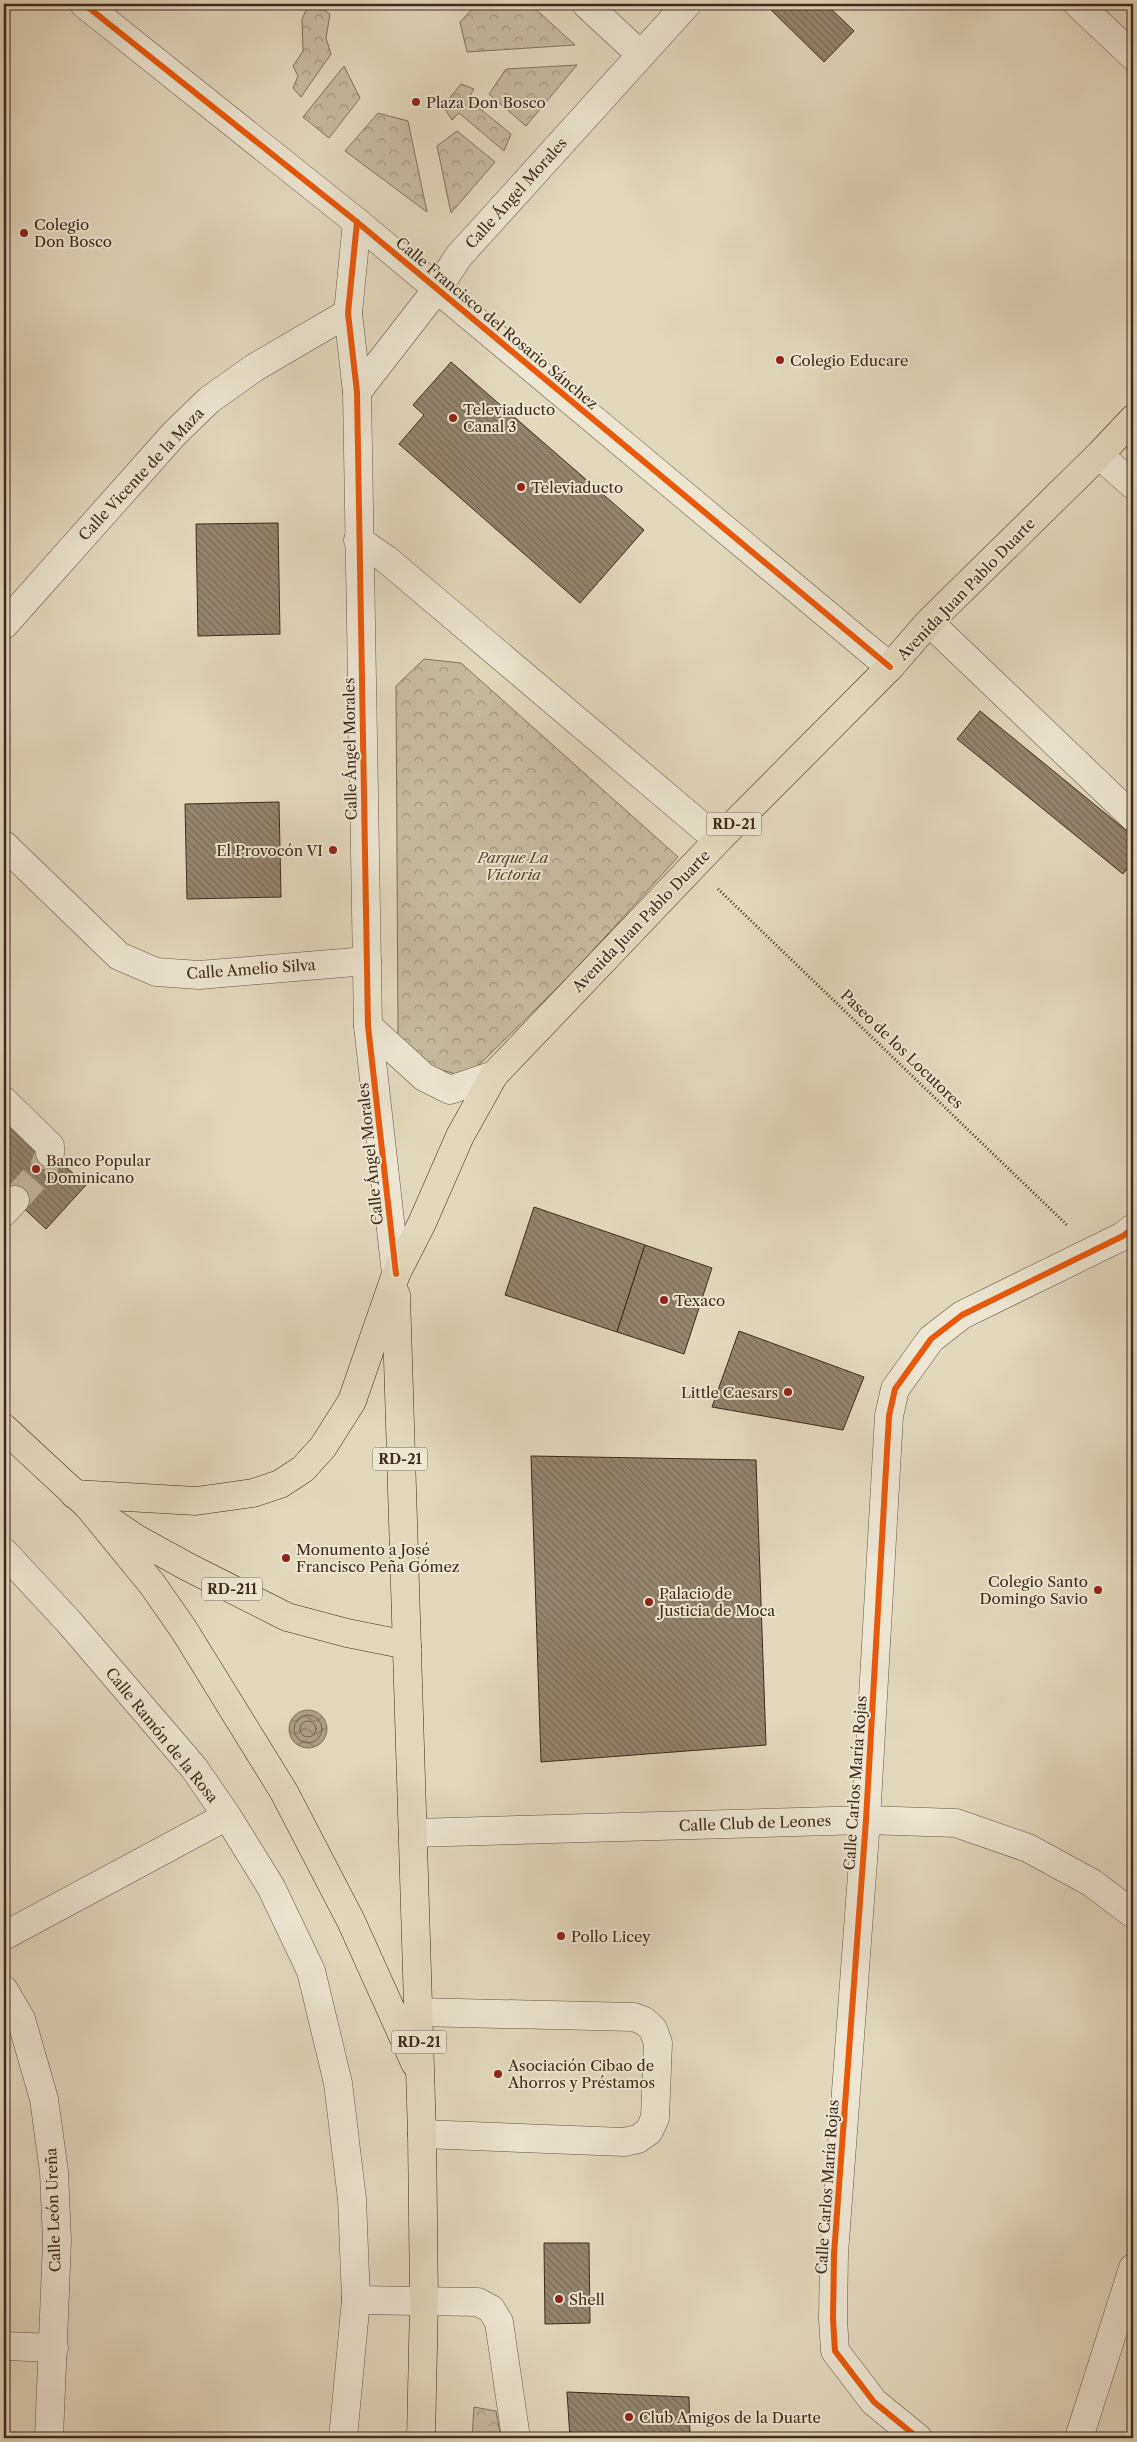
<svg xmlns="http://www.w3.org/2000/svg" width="1137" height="2442" font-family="'Libre Caslon Text',serif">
<defs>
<pattern id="park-crowns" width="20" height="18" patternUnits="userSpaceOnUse" patternTransform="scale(1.25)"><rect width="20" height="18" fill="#c6bba1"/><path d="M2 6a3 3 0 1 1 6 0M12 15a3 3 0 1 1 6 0" fill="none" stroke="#a29883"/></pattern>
<pattern id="water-waves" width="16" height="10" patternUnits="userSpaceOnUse" patternTransform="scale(1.25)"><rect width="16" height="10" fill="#ab9e86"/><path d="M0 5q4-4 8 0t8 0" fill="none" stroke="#8d816d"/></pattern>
<pattern id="building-back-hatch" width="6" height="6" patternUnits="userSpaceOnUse" patternTransform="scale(1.25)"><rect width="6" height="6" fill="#948570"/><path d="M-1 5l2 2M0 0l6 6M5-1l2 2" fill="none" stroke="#7a6d5b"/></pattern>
</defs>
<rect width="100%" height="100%" fill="#e2d9bc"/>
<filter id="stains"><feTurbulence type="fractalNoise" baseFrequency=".004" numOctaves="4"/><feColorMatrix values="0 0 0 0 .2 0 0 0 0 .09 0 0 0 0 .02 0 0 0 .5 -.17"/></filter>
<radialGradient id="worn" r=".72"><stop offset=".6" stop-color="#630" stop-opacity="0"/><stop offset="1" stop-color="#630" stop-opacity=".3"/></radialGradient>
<g fill="url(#park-crowns)" stroke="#82735f">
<path d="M309 4H314L330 14 326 38 331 54 301 97 293 88 298 76 293 66 303 51 302 19Z"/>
<path d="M477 4H530L575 45 467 52 460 22Z"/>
<path d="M577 65 526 126 489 94 506 69Z"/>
<path d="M344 66 360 98 329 138 303 117Z"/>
<path d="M461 84 474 89 468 99 511 134 504 151 459 113 452 120 443 106Z"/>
<path d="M378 113 408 121 427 212 345 151Z"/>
<path d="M457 131 495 162 451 213 437 146Z"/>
<path d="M424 659 461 663 678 857 576 969 467 1077 427 1066 398 1035 396 686Z"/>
<path d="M474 2407 496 2411 501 2438H472Z"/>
</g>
<circle fill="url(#water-waves)" stroke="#80705c" cx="308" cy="1729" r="19"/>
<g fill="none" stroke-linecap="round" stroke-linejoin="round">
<g stroke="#756452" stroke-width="1">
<circle cx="308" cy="1729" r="14"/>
<circle cx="308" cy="1729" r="8"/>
</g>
</g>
<g fill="url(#building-back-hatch)" stroke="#3f2b1d">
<path d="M765 4H826L854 31 824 62Z"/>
<path d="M451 362 644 530 580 603 399 444 424 415 413 405Z"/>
<path d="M278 523 280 634 198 636 196 524Z"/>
<path d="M980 711 1133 836V860L1123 874 957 739Z"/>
<path d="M279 802 281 897 187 899 185 804Z"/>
<path d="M4 1111 86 1185 46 1229 15 1200 4 1194Z"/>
<path d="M534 1207 645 1245 617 1332 505 1295Z"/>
<path d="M645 1245 712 1268 684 1354 617 1332Z"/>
<path d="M739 1331 864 1377 843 1430 712 1407Z"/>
<path d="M531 1456 756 1460 766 1745 541 1762Z"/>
<path d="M544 2243H589L590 2323 545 2324Z"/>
<path d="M567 2392 689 2397 690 2438H570Z"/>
</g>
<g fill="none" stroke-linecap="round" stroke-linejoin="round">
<path stroke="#c1b69c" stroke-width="28" stroke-dasharray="28 14" stroke-linecap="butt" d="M15 1200 43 1169 50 1153"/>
<g stroke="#685645" stroke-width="29">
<g id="minor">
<path d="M84 4 357 222 890 667"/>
<path d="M586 4 641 55"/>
<path d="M1078 4 1133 56"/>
<path d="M357 222 348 313 357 392 368 1026 396 1274"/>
<path d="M357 392 437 289 459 256 687 4"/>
<path d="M1099 455 1133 485"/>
<path d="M358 540 386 559 718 840"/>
<path d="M929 622 1133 817"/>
<path d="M4 625 174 434 209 400 254 368 348 313"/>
<path d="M4 845 119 956 156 972 199 975 367 961"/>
<path d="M368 1026 424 1077 450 1090 494 1075"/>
<path d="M4 1101 50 1146V1153"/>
<path d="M4 1212 15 1200"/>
<path d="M4 1552 69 1622 194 1768 227 1816 271 1887 311 1971 338 2083 352 2199 356 2300 343 2438"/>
<path d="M413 1833 866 1820 956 1823 1028 1848 1092 1883 1133 1914"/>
<path d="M4 1936 227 1816"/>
<path d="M4 1990 21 2019 44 2099 54 2172 57 2241 49 2438"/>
<path d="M418 2012 634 2017 644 2021 653 2029 658 2043 655 2118 649 2131 638 2139 624 2142 422 2134"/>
<path d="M356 2300 478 2302 491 2309 499 2322 516 2438"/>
<path d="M4 2346 54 2348"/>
<path d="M918 2438 874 2402 835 2351 833 2319 834 2254 866 1820 889 1416 895 1389 931 1339 962 1315 1123 1236 1133 1228"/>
<path d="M1079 2438 1133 2268"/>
</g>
</g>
<g stroke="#3f2b1d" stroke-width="29">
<g id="major">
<path d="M396 1295 422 2134 424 2301 421 2438"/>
<path d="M4 1428 88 1506 137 1539 188 1567 287 1617 347 1633 407 1645"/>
<path d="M74 1494 196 1501 253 1493 280 1484 303 1469 323 1447 352 1401 396 1274 422 1223 460 1136 494 1075 718 840 890 667 929 622 1099 455 1133 419"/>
<path d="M88 1506 152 1584 184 1630 284 1792 351 1921 415 2063"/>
</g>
</g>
<path stroke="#3f2b1d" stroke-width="3" stroke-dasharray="1 2.5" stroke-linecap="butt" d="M718 889 1068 1226"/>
<use href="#minor" stroke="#ece6d3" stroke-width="28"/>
<use href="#major" stroke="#e2d9bc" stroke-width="28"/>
<g stroke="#ece6d3" stroke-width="9">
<g id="cycleway">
<path d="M84 4 357 222 890 667"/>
<path d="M357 222 348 313 357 392 368 1026 396 1274"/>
<path d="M918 2438 874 2402 835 2351 833 2319 834 2254 866 1820 889 1416 895 1389 931 1339 962 1315 1123 1236 1133 1228"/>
</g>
</g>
<use href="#cycleway" stroke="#e8590c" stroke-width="6"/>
</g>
<g fill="#8f2418" stroke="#ece6d3" stroke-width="2">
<circle cx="416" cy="102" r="5"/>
<circle cx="24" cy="233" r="5"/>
<circle cx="780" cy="360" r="5"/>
<circle cx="453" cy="418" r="5"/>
<circle cx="521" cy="487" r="5"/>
<circle cx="333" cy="850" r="5"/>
<circle cx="36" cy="1169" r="5"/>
<circle cx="664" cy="1300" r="5"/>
<circle cx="788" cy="1392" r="5"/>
<circle cx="286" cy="1558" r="5"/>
<circle cx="1098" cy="1590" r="5"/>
<circle cx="649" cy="1602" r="5"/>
<circle cx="561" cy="1936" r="5"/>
<circle cx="498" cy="2074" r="5"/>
<circle cx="559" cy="2299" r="5"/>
<circle cx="629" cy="2417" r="5"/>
</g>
<g text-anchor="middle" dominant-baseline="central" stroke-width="4" stroke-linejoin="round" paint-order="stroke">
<g fill="#ece6d3" stroke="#736354" stroke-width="1">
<rect x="706.5" y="812.5" width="55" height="23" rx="4"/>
<rect x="372.5" y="1447.5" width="55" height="23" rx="4"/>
<rect x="202" y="1577.5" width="60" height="23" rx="4"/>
<rect x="391.5" y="2030.5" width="55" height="23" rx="4"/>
</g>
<g font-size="14" font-weight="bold" fill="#3f2b1d">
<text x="734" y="824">RD-21</text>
<text x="400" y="1459">RD-21</text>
<text x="232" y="1589">RD-211</text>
<text x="419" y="2042">RD-21</text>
</g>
<g font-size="15" fill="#3f2b1d" stroke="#ece6d3" text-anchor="start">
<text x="426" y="102">Plaza Don Bosco</text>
<text x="34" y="224">Colegio<tspan x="34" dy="17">Don Bosco</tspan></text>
<text x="790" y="360">Colegio Educare</text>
<text x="463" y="409">Televiaducto<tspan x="463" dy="17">Canal 3</tspan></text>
<text x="531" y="487">Televiaducto</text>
<text x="323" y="850" text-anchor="end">El Provocón VI</text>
<text x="46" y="1160">Banco Popular<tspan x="46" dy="17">Dominicano</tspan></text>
<text x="674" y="1300">Texaco</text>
<text x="778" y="1392" text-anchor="end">Little Caesars</text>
<text x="296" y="1549">Monumento a José<tspan x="296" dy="17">Francisco Peña Gómez</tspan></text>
<text x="1088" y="1581" text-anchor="end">Colegio Santo<tspan x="1088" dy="17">Domingo Savio</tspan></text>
<text x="659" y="1593">Palacio de<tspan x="659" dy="17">Justicia de Moca</tspan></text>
<text x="571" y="1936">Pollo Licey</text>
<text x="508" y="2065">Asociación Cibao de<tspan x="508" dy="17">Ahorros y Préstamos</tspan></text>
<text x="569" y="2299">Shell</text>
<text x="639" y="2417">Club Amigos de la Duarte</text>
</g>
<g font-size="15" fill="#3f2b1d" stroke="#ece6d3">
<text transform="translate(516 193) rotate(-48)">Calle Ángel Morales</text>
<text transform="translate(497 323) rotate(40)">Calle Francisco del Rosario Sánchez</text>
<text transform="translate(141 474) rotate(-47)">Calle Vicente de la Maza</text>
<text transform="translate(966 589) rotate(-46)">Avenida Juan Pablo Duarte</text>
<text transform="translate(350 749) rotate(-91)">Calle Ángel Morales</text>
<text transform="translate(641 921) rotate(-46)">Avenida Juan Pablo Duarte</text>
<text transform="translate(251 969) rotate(-4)">Calle Amelio Silva</text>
<text transform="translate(902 1049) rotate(44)">Paseo de los Locutores</text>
<text transform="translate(370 1154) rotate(-96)">Calle Ángel Morales</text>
<text transform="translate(162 1735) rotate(51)">Calle Ramón de la Rosa</text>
<text transform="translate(855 1783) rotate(-86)">Calle Carlos María Rojas</text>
<text transform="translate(755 1823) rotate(-2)">Calle Club de Leones</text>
<text transform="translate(827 2187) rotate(-86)">Calle Carlos María Rojas</text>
<text transform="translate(53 2210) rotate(-92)">Calle León Ureña</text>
</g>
<g font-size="15" font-style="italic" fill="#5a4837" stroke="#ece6d3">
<text x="513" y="857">Parque La<tspan x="513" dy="17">Victoria</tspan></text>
</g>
</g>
<rect width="1137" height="2442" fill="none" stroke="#e2d9bc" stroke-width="20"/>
<rect x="5" y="5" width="1127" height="2432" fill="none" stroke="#3f2b1d" stroke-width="2.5"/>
<rect x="10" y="10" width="1117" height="2422" fill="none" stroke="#3f2b1d"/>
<rect width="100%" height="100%" filter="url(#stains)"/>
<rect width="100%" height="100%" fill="url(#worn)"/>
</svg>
